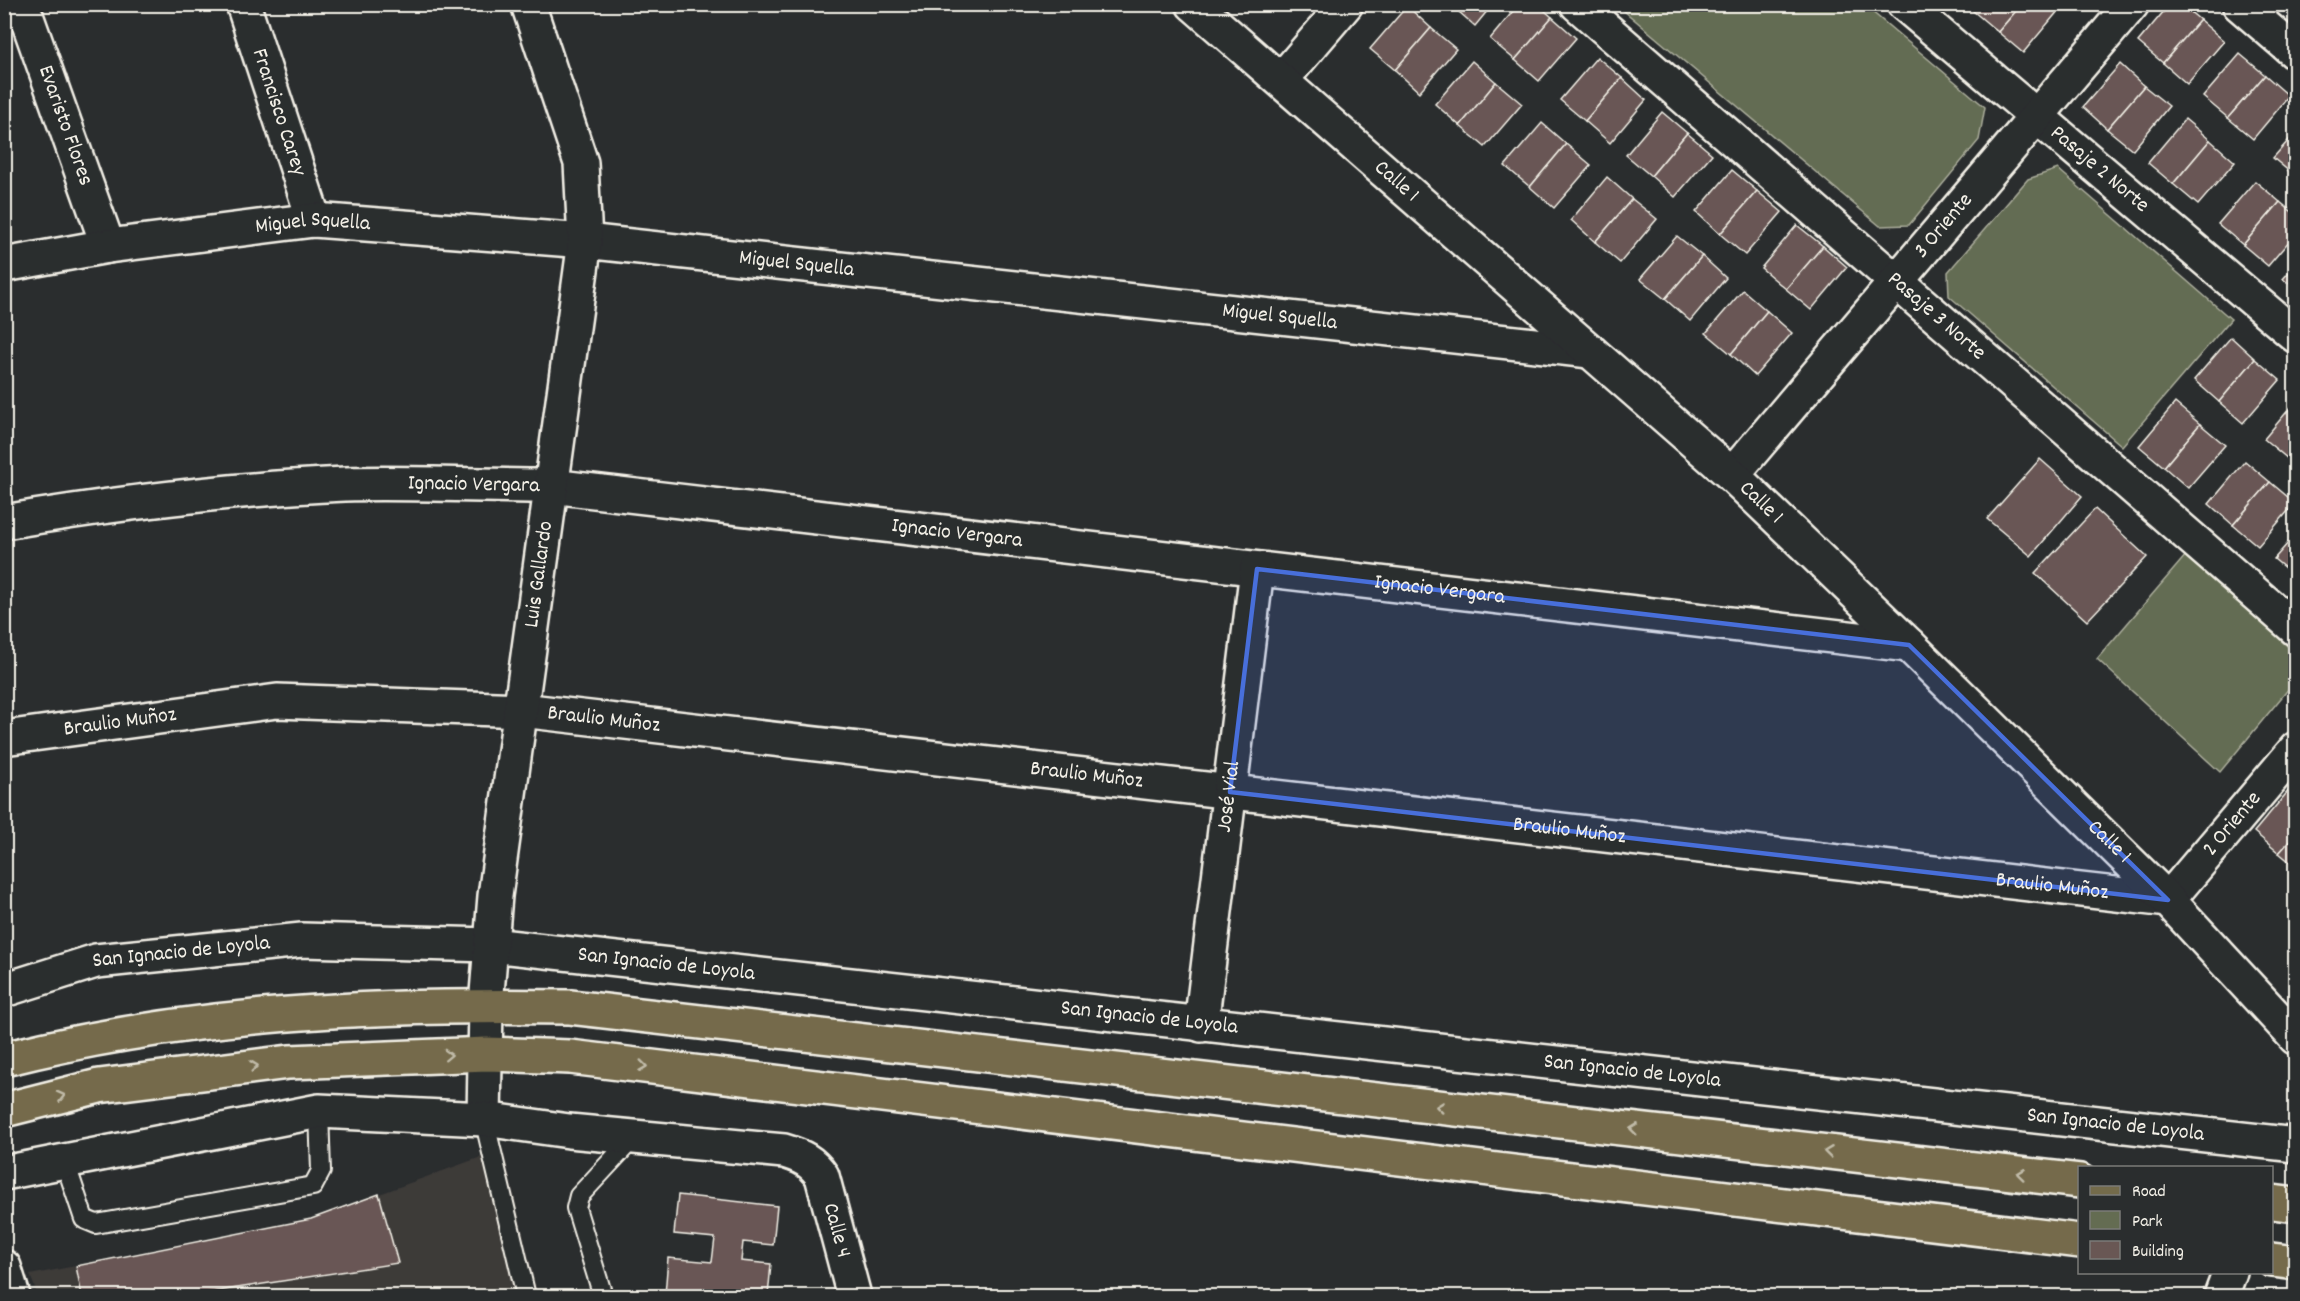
<svg xmlns="http://www.w3.org/2000/svg" width="2300" height="1301" font-family="Dekko,sans-serif">
<rect width="100%" height="100%" fill="#2a2d2e"/>
<filter id="ink" filterUnits="userSpaceOnUse"><feTurbulence type="fractalNoise" baseFrequency=".0167" numOctaves="2"/><feDisplacementMap in="SourceGraphic" scale="12" xChannelSelector="R" yChannelSelector="G"/><feConvolveMatrix kernelMatrix="1 2 1 2 8 2 1 2 1" color-interpolation-filters="sRGB"/></filter>
<g filter="url(#ink)">
<path fill="#3d3a39" d="M503 1149 538 1296H38L30 1275 311 1219Z"/>
<g fill="#646c52" stroke="#acae9d" stroke-width="1.5">
<path d="M1617 5H1864L1985 107 1979 140 1909 225 1880 226Z"/>
<path d="M2058 169 2231 319 2122 446 1949 296 1948 272 2028 179Z"/>
<path d="M2186 555 2295 653V681L2220 772 2097 659Z"/>
</g>
<g fill="#695754" stroke="#f4f1e8" stroke-width="1.5">
<path d="M1450 4H1493L1475 26Z"/>
<path d="M1519 4H1537L1552 17 1515 60 1490 39Z"/>
<path d="M1979 4H2022L1998 32 1973 11Z"/>
<path d="M2022 4H2053L2059 10 2023 53 1998 32Z"/>
<path d="M2170 4H2181L2200 20 2163 63 2138 42Z"/>
<path d="M1407 6 1431 28 1395 70 1370 49Z"/>
<path d="M1552 17 1576 38 1539 81 1515 60Z"/>
<path d="M2200 20 2224 41 2187 84 2163 63Z"/>
<path d="M1431 28 1456 49 1419 92 1395 70Z"/>
<path d="M2240 54 2265 75 2228 118 2203 97Z"/>
<path d="M1597 57 1622 78 1585 121 1560 100Z"/>
<path d="M1472 61 1496 82 1460 126 1435 104Z"/>
<path d="M2120 64 2144 86 2107 129 2083 107Z"/>
<path d="M2265 75 2289 96 2253 139 2228 118Z"/>
<path d="M1622 78 1646 100 1610 143 1585 121Z"/>
<path d="M1496 82 1522 104 1485 147 1460 126Z"/>
<path d="M2144 86 2169 106 2133 150 2107 129Z"/>
<path d="M1662 112 1687 133 1651 176 1626 155Z"/>
<path d="M2185 119 2210 140 2173 184 2148 163Z"/>
<path d="M1542 123 1566 144 1530 187 1505 166Z"/>
<path d="M2296 132V177L2273 158Z"/>
<path d="M1687 133 1712 154 1675 197 1651 176Z"/>
<path d="M2210 140 2235 162 2198 205 2173 184Z"/>
<path d="M1566 144 1591 165 1554 208 1530 187Z"/>
<path d="M1732 170 1757 191 1720 234 1696 212Z"/>
<path d="M1607 177 1632 199 1595 242 1571 220Z"/>
<path d="M2255 181 2280 202 2243 245 2218 224Z"/>
<path d="M1757 191 1782 212 1745 255 1720 234Z"/>
<path d="M1632 199 1657 219 1620 263 1595 242Z"/>
<path d="M2280 202 2296 215V233L2268 266 2243 245Z"/>
<path d="M1797 225 1823 246 1786 289 1761 268Z"/>
<path d="M1677 236 1702 256 1665 299 1640 279Z"/>
<path d="M1823 246 1847 267 1811 310 1786 289Z"/>
<path d="M1702 256 1726 278 1690 321 1665 299Z"/>
<path d="M2296 264V289L2283 279Z"/>
<path d="M1743 290 1767 311 1731 354 1706 333Z"/>
<path d="M1767 311 1792 333 1755 376 1731 354Z"/>
<path d="M2231 337 2255 359 2219 402 2194 380Z"/>
<path d="M2255 359 2280 380 2243 423 2219 402Z"/>
<path d="M2296 401V451L2288 459 2264 439Z"/>
<path d="M2175 403 2200 424 2164 467 2139 446Z"/>
<path d="M2200 424 2225 445 2188 488 2164 467Z"/>
<path d="M2296 451V466L2288 459Z"/>
<path d="M2040 459 2082 496 2031 556 1987 519Z"/>
<path d="M2245 461 2270 482 2233 525 2209 504Z"/>
<path d="M2270 482 2295 503 2258 546 2233 525Z"/>
<path d="M2095 509 2147 557 2087 621 2035 573Z"/>
<path d="M2296 534V577L2274 559Z"/>
<path d="M2290 789 2296 794V834L2279 853 2254 832Z"/>
<path d="M2296 834V867L2279 853Z"/>
<path d="M379 1194 398 1263 186 1296H82L76 1266 311 1219Z"/>
<path d="M678 1195 777 1206 773 1245 743 1242 741 1261 771 1264 768 1296 665 1295 668 1258 712 1262 715 1238 674 1234Z"/>
</g>
<g fill="none" stroke-linecap="round" stroke-linejoin="round">
<g stroke="#f4f1e8" stroke-width="22">
<g id="service">
<path d="M484 1119 526 1296"/>
<path d="M65 1162 84 1219 96 1224 313 1186 321 1171 319 1111"/>
<path d="M603 1296 576 1208 579 1196 634 1137"/>
</g>
</g>
<g stroke="#f4f1e8" stroke-width="38">
<g id="minor">
<path id="s1" d="M22 4 108 246"/>
<path id="s2" d="M243 4 314 220"/>
<path id="s3" d="M1577 4 2296 629"/>
<path id="s4" d="M1904 4 2296 336"/>
<path d="M2239 4 2296 53"/>
<path d="M1282 79 1346 4"/>
<path id="s5" d="M4 265 108 246 314 220 585 241 1590 351"/>
<path id="s6" d="M1732 475 2132 4"/>
<path id="s7" d="M4 522C117 503 231 489 345 484 413 482 483 486 551 486L1909 645"/>
<path id="s8" d="M4 738 277 701 521 710 2168 900 2296 749"/>
<path id="s9" d="M4 990 96 961 302 940 491 945 2296 1145"/>
<path id="s10" d="M1201 1025 1257 569"/>
<path id="s11" d="M484 1119 486 1005 495 896 585 241 581 163 528 4"/>
<path id="s12" d="M4 1173 319 1111 484 1119 569 1131 784 1151C801 1156 812 1161 822 1176L854 1296"/>
<path d="M4 1267 13 1296"/>
<path d="M2221 1296 2230 1272"/>
</g>
</g>
<g stroke="#f4f1e8" stroke-width="38">
<g id="tertiary">
<path id="s13" d="M1193 4 1732 475 1909 645 2168 900 2296 1038"/>
</g>
</g>
<g stroke="#f4f1e8" stroke-width="38">
<g id="primary">
<path d="M4 1059C190 1012 379 1004 570 1007L2080 1181"/>
<path d="M4 1110 99 1086 289 1062 487 1054 570 1057 2080 1241"/>
<path d="M2272 1202 2296 1205"/>
<path d="M2272 1260 2296 1263"/>
</g>
</g>
<use href="#service" stroke="#2a2d2e" stroke-width="18"/>
<use href="#minor" stroke="#2a2d2e" stroke-width="33"/>
<use href="#tertiary" stroke="#2a2d2e" stroke-width="33"/>
<use href="#primary" stroke="#746b4b" stroke-width="33"/>
</g>
<defs><path id="oneway-chevron" d="M-2-3.5L2.5 0L-2 3.5" fill="none" stroke-width="1.6" stroke-linecap="round" stroke-linejoin="round" transform="scale(1.5)"/></defs>
<g stroke="#c1bba9">
<use href="#oneway-chevron" transform="translate(448 1055) rotate(-2)"/>
<use href="#oneway-chevron" transform="translate(254 1066) rotate(-7)"/>
<use href="#oneway-chevron" transform="translate(643 1066) rotate(7)"/>
<use href="#oneway-chevron" transform="translate(61 1096) rotate(-14)"/>
<use href="#oneway-chevron" transform="translate(1440 1107) rotate(-173)"/>
<use href="#oneway-chevron" transform="translate(1634 1129) rotate(-173)"/>
<use href="#oneway-chevron" transform="translate(1828 1152) rotate(-173)"/>
<use href="#oneway-chevron" transform="translate(2021 1174) rotate(-173)"/>
</g>
</g>
<path fill="#486fdb" fill-opacity="0.2" stroke="#486fdb" stroke-width="4.5" stroke-linejoin="round" d="M1257 569 1909 645 2168 900 1230 792Z"/>
<g text-anchor="middle" dominant-baseline="central" stroke-width="5" stroke-linejoin="round" paint-order="stroke">
<g font-size="22" fill="#f4f1e8" stroke="#2a2d2e">
<text stroke="none"><textPath href="#s2" startOffset="114">Francisco Carey</textPath></text>
<text stroke="none"><textPath href="#s1" startOffset="129">Evaristo Flores</textPath></text>
<text stroke="none"><textPath href="#s4" startOffset="256">Pasaje 2 Norte</textPath></text>
<text stroke="none"><textPath href="#s13" startOffset="270">Calle 1</textPath></text>
<text stroke="none"><textPath href="#s6" startOffset="327">3 Oriente</textPath></text>
<text stroke="none"><textPath href="#s5" startOffset="312">Miguel Squella</textPath></text>
<text stroke="none"><textPath href="#s5" startOffset="798">Miguel Squella</textPath></text>
<text stroke="none"><textPath href="#s3" startOffset="476">Pasaje 3 Norte</textPath></text>
<text stroke="none"><textPath href="#s5" startOffset="1284">Miguel Squella</textPath></text>
<text stroke="none"><textPath href="#s7" startOffset="472">Ignacio Vergara</textPath></text>
<text stroke="none"><textPath href="#s13" startOffset="756">Calle 1</textPath></text>
<text stroke="none"><textPath href="#s7" startOffset="958">Ignacio Vergara</textPath></text>
<text stroke="none"><textPath href="#s11" startOffset="548">Luis Gallardo</textPath></text>
<text stroke="none"><textPath href="#s7" startOffset="1444">Ignacio Vergara</textPath></text>
<text stroke="none"><textPath href="#s8" startOffset="603">Braulio Muñoz</textPath></text>
<text stroke="none"><textPath href="#s8" startOffset="117">Braulio Muñoz</textPath></text>
<text stroke="none"><textPath href="#s8" startOffset="1089">Braulio Muñoz</textPath></text>
<text stroke="none"><textPath href="#s10" startOffset="230">José Vial</textPath></text>
<text stroke="none"><textPath href="#s8" startOffset="2277">2 Oriente</textPath></text>
<text stroke="none"><textPath href="#s8" startOffset="1575">Braulio Muñoz</textPath></text>
<text stroke="none"><textPath href="#s13" startOffset="1242">Calle 1</textPath></text>
<text stroke="none"><textPath href="#s8" startOffset="2061">Braulio Muñoz</textPath></text>
<text stroke="none"><textPath href="#s9" startOffset="182">San Ignacio de Loyola</textPath></text>
<text stroke="none"><textPath href="#s9" startOffset="669">San Ignacio de Loyola</textPath></text>
<text stroke="none"><textPath href="#s9" startOffset="1155">San Ignacio de Loyola</textPath></text>
<text stroke="none"><textPath href="#s9" startOffset="1641">San Ignacio de Loyola</textPath></text>
<text stroke="none"><textPath href="#s9" startOffset="2127">San Ignacio de Loyola</textPath></text>
<text stroke="none"><textPath href="#s12" startOffset="891">Calle 4</textPath></text>
</g>
</g>
<rect width="2300" height="1301" fill="none" stroke="#2a2d2e" stroke-width="24"/>
<rect x="12" y="12" width="2276" height="1277" fill="none" stroke="#f4f1e8" stroke-width="2" filter="url(#ink)"/>
<rect x="2078" y="1166" width="195" height="108" fill="#2a2d2e" stroke="#7b7b78" stroke-width="1.5"/>
<rect x="2090" y="1186" width="30" height="9" fill="#746b4b" stroke="#7b7b78" stroke-width="1.5"/>
<text x="2132" y="1196" font-size="18" fill="#f4f1e8">Road</text>
<rect x="2090" y="1211" width="30" height="18" fill="#646c52" stroke="#7b7b78" stroke-width="1.5"/>
<text x="2132" y="1226" font-size="18" fill="#f4f1e8">Park</text>
<rect x="2090" y="1241" width="30" height="18" fill="#695754" stroke="#7b7b78" stroke-width="1.5"/>
<text x="2132" y="1256" font-size="18" fill="#f4f1e8">Building</text>
</svg>
